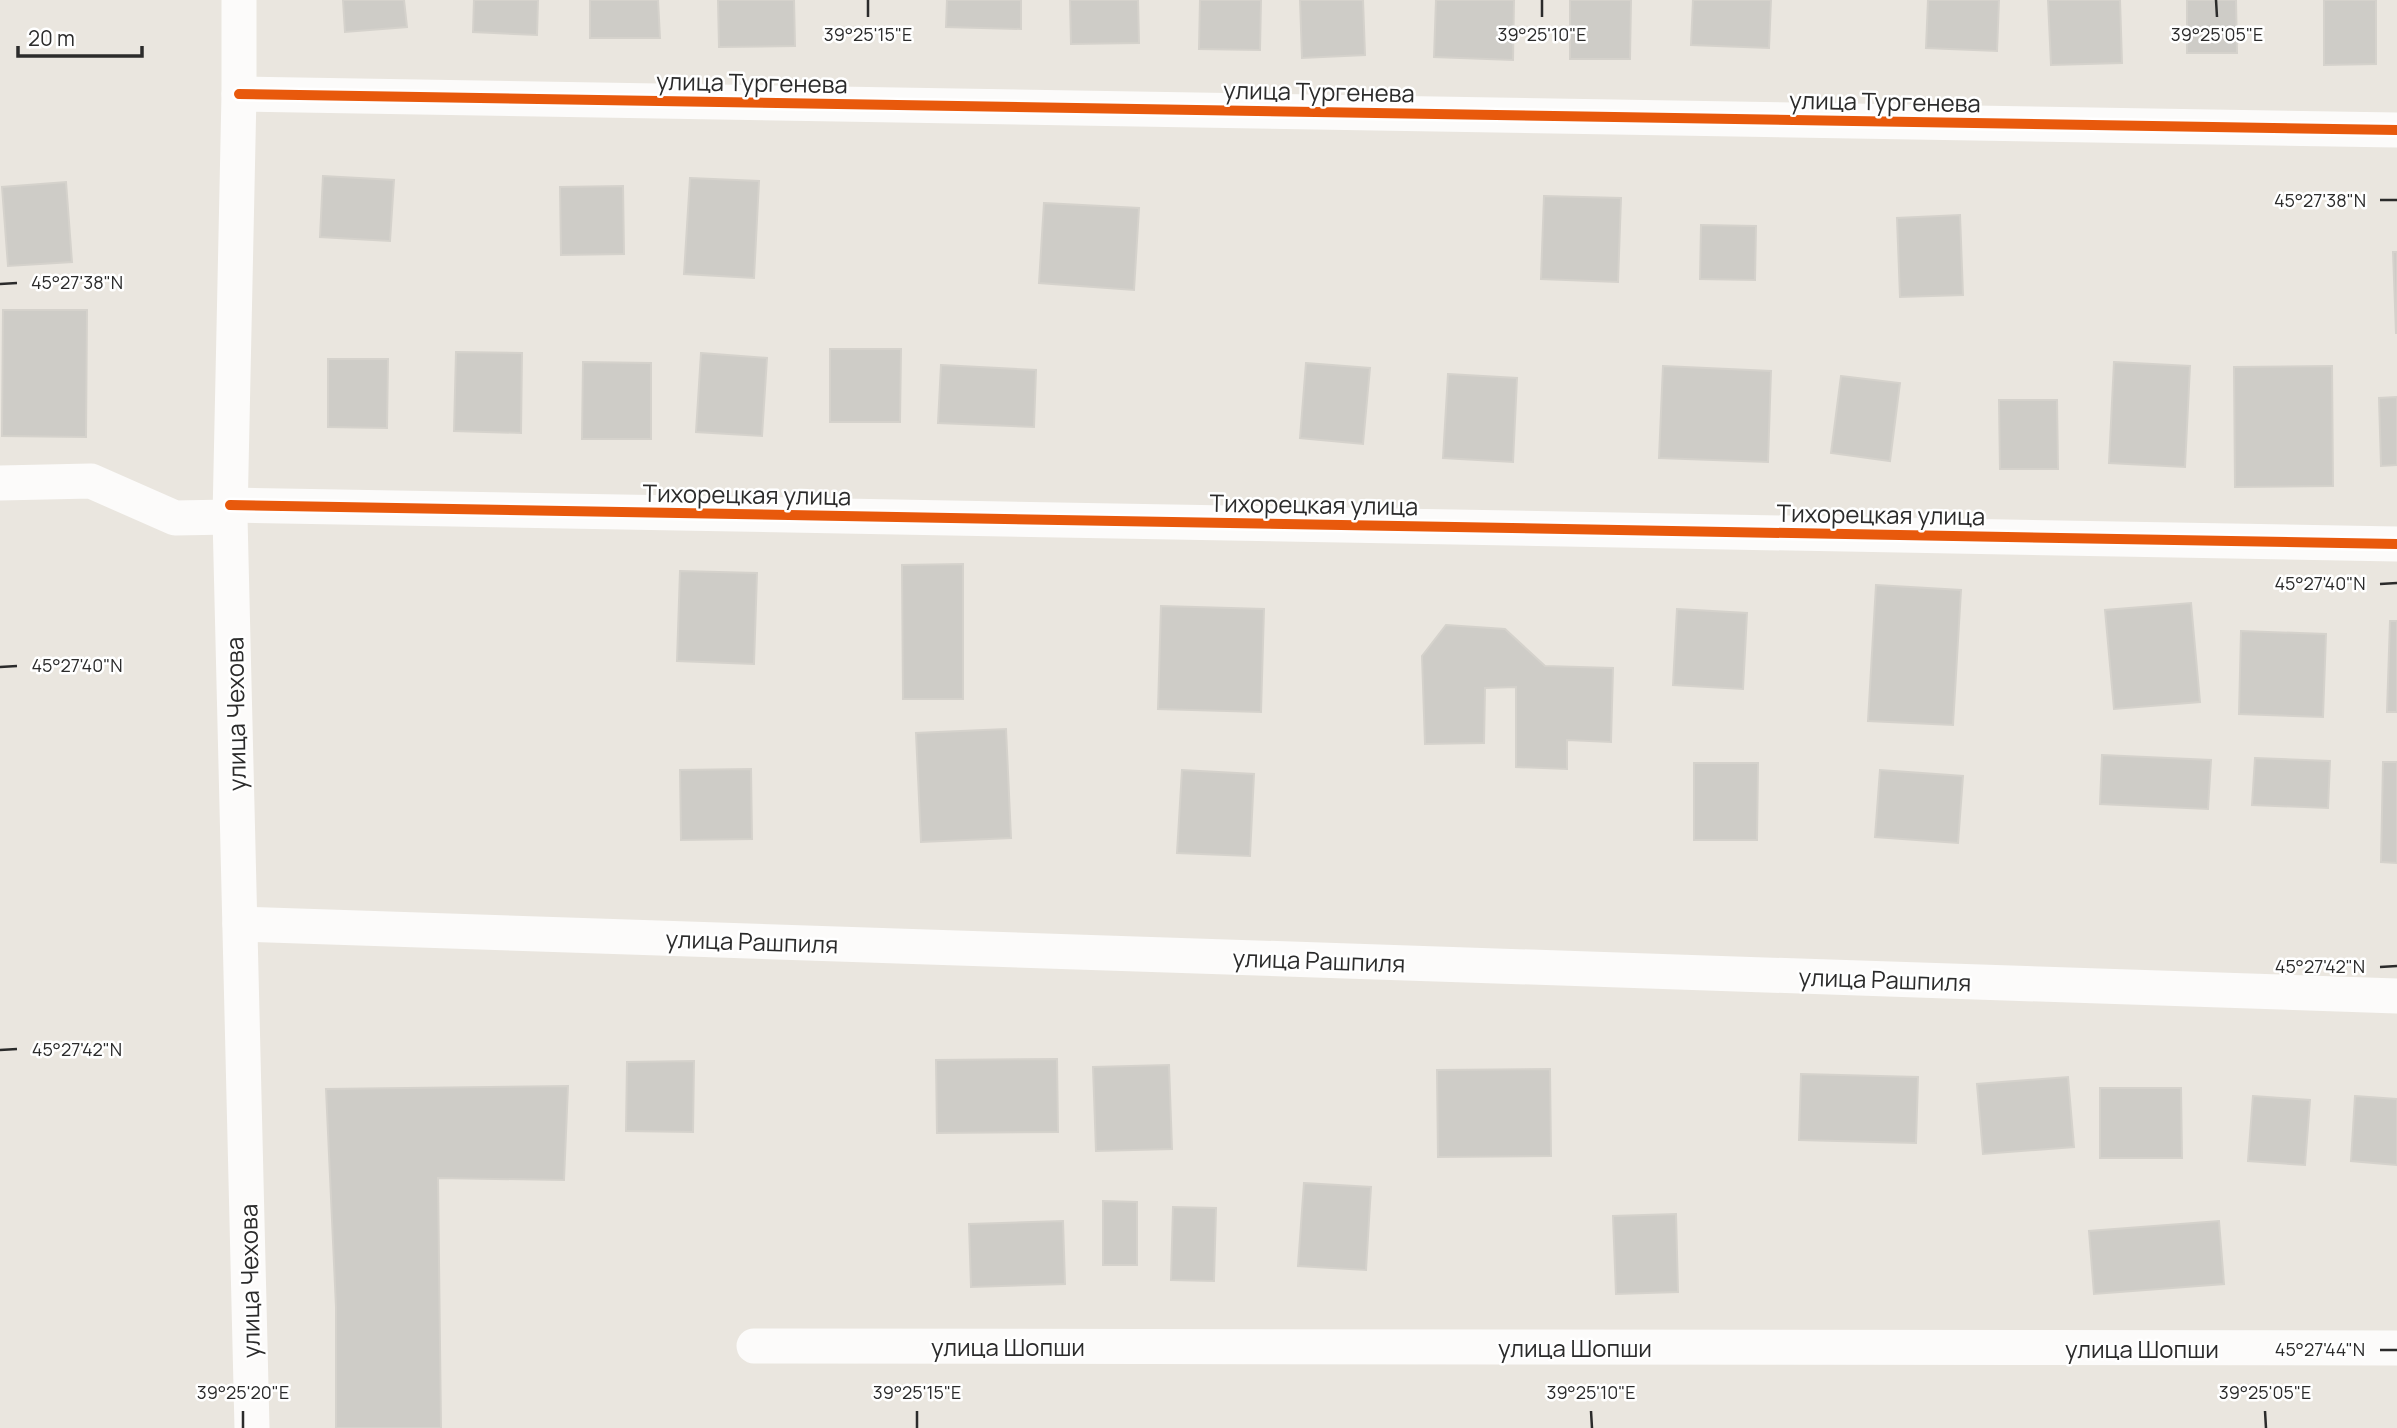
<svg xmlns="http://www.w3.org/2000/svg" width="2397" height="1428" font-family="Manrope,sans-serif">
<rect width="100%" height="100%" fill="#eae6df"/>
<g fill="#ceccc7" stroke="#d5d2cc" stroke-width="2">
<path d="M343 0H404L407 27 345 32Z"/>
<path d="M474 0H538L537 35 473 32Z"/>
<path d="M590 0H658L660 38H590Z"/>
<path d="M718 0H794L795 46 719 47Z"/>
<path d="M947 0H1021V29L946 27Z"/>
<path d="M1070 0H1138L1139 43 1071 44Z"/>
<path d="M1200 0H1261L1260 50 1199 49Z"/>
<path d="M1300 0H1363L1365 55 1302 58Z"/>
<path d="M1436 0H1514L1513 60 1434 57Z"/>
<path d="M1570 0H1631L1630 59H1570Z"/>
<path d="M1693 0H1771L1769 48 1691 45Z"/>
<path d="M1928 0H1999L1997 51 1926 48Z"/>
<path d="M2048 0H2120L2122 63 2051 65Z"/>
<path d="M2187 0H2236L2237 53H2187Z"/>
<path d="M2324 0H2376V64L2324 65Z"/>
<path d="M323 176 394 180 390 241 320 237Z"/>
<path d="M690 178 759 181 754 278 684 274Z"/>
<path d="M66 182 72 262 8 266 2 187Z"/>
<path d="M623 186 624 254 561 255 560 187Z"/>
<path d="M1544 196 1621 198 1618 282 1541 279Z"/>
<path d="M1044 203 1139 208 1134 290 1039 283Z"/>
<path d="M1960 215 1963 295 1900 297 1897 218Z"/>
<path d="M1701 225 1756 226 1755 280 1700 279Z"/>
<path d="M2393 252H2397V333H2396Z"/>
<path d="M3 310H87L86 437 2 436Z"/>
<path d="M830 349H901L900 422H830Z"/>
<path d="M456 352 522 353 521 433 454 431Z"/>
<path d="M701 353 767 358 762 436 696 432Z"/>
<path d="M328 359H388L387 428 328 427Z"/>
<path d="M583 362 651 363V439H582Z"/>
<path d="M2114 362 2190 366 2185 467 2109 463Z"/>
<path d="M1306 363 1370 368 1363 444 1300 438Z"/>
<path d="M941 365 1036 370 1034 427 938 423Z"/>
<path d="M1663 366 1771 371 1768 462 1659 458Z"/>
<path d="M2332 366 2333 486 2235 487 2234 367Z"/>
<path d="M1448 374 1517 378 1513 462 1443 458Z"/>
<path d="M1841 376 1900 383 1890 461 1831 453Z"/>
<path d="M2397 397V465L2381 466 2379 398Z"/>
<path d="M1999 400H2057L2058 469H2000Z"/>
<path d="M963 564V699H903L902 565Z"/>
<path d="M680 571 757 573 754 664 677 661Z"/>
<path d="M1876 585 1961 590 1953 725 1868 721Z"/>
<path d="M2191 603 2200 702 2114 709 2105 610Z"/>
<path d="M1161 606 1264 609 1261 712 1158 709Z"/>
<path d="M1677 609 1747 613 1743 689 1673 685Z"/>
<path d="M2390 621H2397V712H2387Z"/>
<path d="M1446 625 1505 629 1545 666 1613 668 1611 742 1567 740V769L1516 767V687L1485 688 1484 743 1425 744 1422 656Z"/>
<path d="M2241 631 2326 634 2323 717 2239 714Z"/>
<path d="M1006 729 1011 838 921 842 916 733Z"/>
<path d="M2102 755 2211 760 2208 809 2100 804Z"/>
<path d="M2255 758 2330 761 2328 808 2252 805Z"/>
<path d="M2383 762H2397V863L2381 862Z"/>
<path d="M1694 763H1758L1757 840H1694Z"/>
<path d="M751 769 752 839 681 840 680 770Z"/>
<path d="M1182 770 1254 774 1250 856 1177 853Z"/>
<path d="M1880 770 1963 776 1958 843 1875 837Z"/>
<path d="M1057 1059 1058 1132 937 1133 936 1060Z"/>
<path d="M694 1061 693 1132 626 1131 627 1062Z"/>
<path d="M1169 1065 1172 1149 1096 1151 1093 1067Z"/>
<path d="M1550 1069 1551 1156 1438 1157 1437 1070Z"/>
<path d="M1801 1074 1918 1077 1916 1143 1799 1140Z"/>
<path d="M2068 1077 2074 1147 1983 1154 1977 1084Z"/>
<path d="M568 1086 564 1180 438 1178 441 1428H336V1307L326 1089Z"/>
<path d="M2100 1088H2181L2182 1158H2100Z"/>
<path d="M2253 1096 2310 1100 2305 1165 2248 1161Z"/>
<path d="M2355 1096 2397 1099V1165L2351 1161Z"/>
<path d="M1304 1183 1371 1187 1366 1270 1298 1266Z"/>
<path d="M1103 1201 1137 1202V1265H1103Z"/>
<path d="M1173 1207 1216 1208 1214 1281 1171 1280Z"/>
<path d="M1676 1214 1678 1292 1616 1294 1613 1216Z"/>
<path d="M1063 1221 1065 1284 971 1287 969 1224Z"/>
<path d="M2219 1221 2224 1284 2094 1294 2089 1231Z"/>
</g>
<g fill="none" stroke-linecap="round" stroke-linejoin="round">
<g stroke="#fcfbfa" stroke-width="35">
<path d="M239 0V94L230 517 252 1428"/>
<path d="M239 94 2397 130"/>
<path d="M0 483 91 481 175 518 230 517"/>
<path d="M230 505 2397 544"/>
<path d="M240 924 2397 996"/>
<path d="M754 1346 2397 1348"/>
</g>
<g stroke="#fff" stroke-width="15">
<g id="cycleway">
<path d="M239 94 2397 130"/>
<path d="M230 505 2397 544"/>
</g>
</g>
<use href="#cycleway" stroke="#e8590c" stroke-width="10"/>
</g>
<path fill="none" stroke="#2b2b2b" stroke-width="2.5" d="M868 0V17M1542 0V17M2216 0 2217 17M2380 200H2397M0 284 17 283M2380 584 2397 583M0 667 17 666M2380 967 2397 966M0 1050 17 1049M2380 1350H2397M243 1411V1428M917 1411V1428M1591 1411 1592 1428M2265 1411 2266 1428"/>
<g text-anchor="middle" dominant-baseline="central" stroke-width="5" stroke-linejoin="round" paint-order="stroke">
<g font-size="24" fill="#2b2b2b" stroke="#fff">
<text transform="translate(752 82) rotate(1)">улица Тургенева</text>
<text transform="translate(1319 91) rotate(1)">улица Тургенева</text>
<text transform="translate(1885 101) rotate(1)">улица Тургенева</text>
<text transform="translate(747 494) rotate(1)">Тихорецкая улица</text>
<text transform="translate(1314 504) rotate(1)">Тихорецкая улица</text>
<text transform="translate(1881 514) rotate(1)">Тихорецкая улица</text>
<text transform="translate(235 714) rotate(-91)">улица Чехова</text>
<text transform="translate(752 941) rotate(2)">улица Рашпиля</text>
<text transform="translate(1319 960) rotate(2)">улица Рашпиля</text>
<text transform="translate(1885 979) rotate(2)">улица Рашпиля</text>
<text transform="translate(249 1281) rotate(-91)">улица Чехова</text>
<text x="1008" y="1346">улица Шопши</text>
<text x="1575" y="1347">улица Шопши</text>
<text x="2142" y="1348">улица Шопши</text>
</g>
</g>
<g font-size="18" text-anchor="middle" fill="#2b2b2b" stroke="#fff" stroke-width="5" stroke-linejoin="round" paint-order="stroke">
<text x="868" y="41">39°25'15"E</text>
<text x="1542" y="41">39°25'10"E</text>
<text x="2217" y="41">39°25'05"E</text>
<text x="2320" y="207">45°27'38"N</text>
<text x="77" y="289">45°27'38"N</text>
<text x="2320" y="590">45°27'40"N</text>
<text x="77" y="672">45°27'40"N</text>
<text x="2320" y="973">45°27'42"N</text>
<text x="77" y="1056">45°27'42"N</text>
<text x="2320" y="1356">45°27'44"N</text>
<text x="243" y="1399">39°25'20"E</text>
<text x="917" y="1399">39°25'15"E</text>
<text x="1591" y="1399">39°25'10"E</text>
<text x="2265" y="1399">39°25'05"E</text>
</g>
<path d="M18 46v10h124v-10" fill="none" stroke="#2b2b2b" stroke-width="3.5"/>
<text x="28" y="46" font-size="21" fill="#2b2b2b" stroke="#ffffff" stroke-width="5" paint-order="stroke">20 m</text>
</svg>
